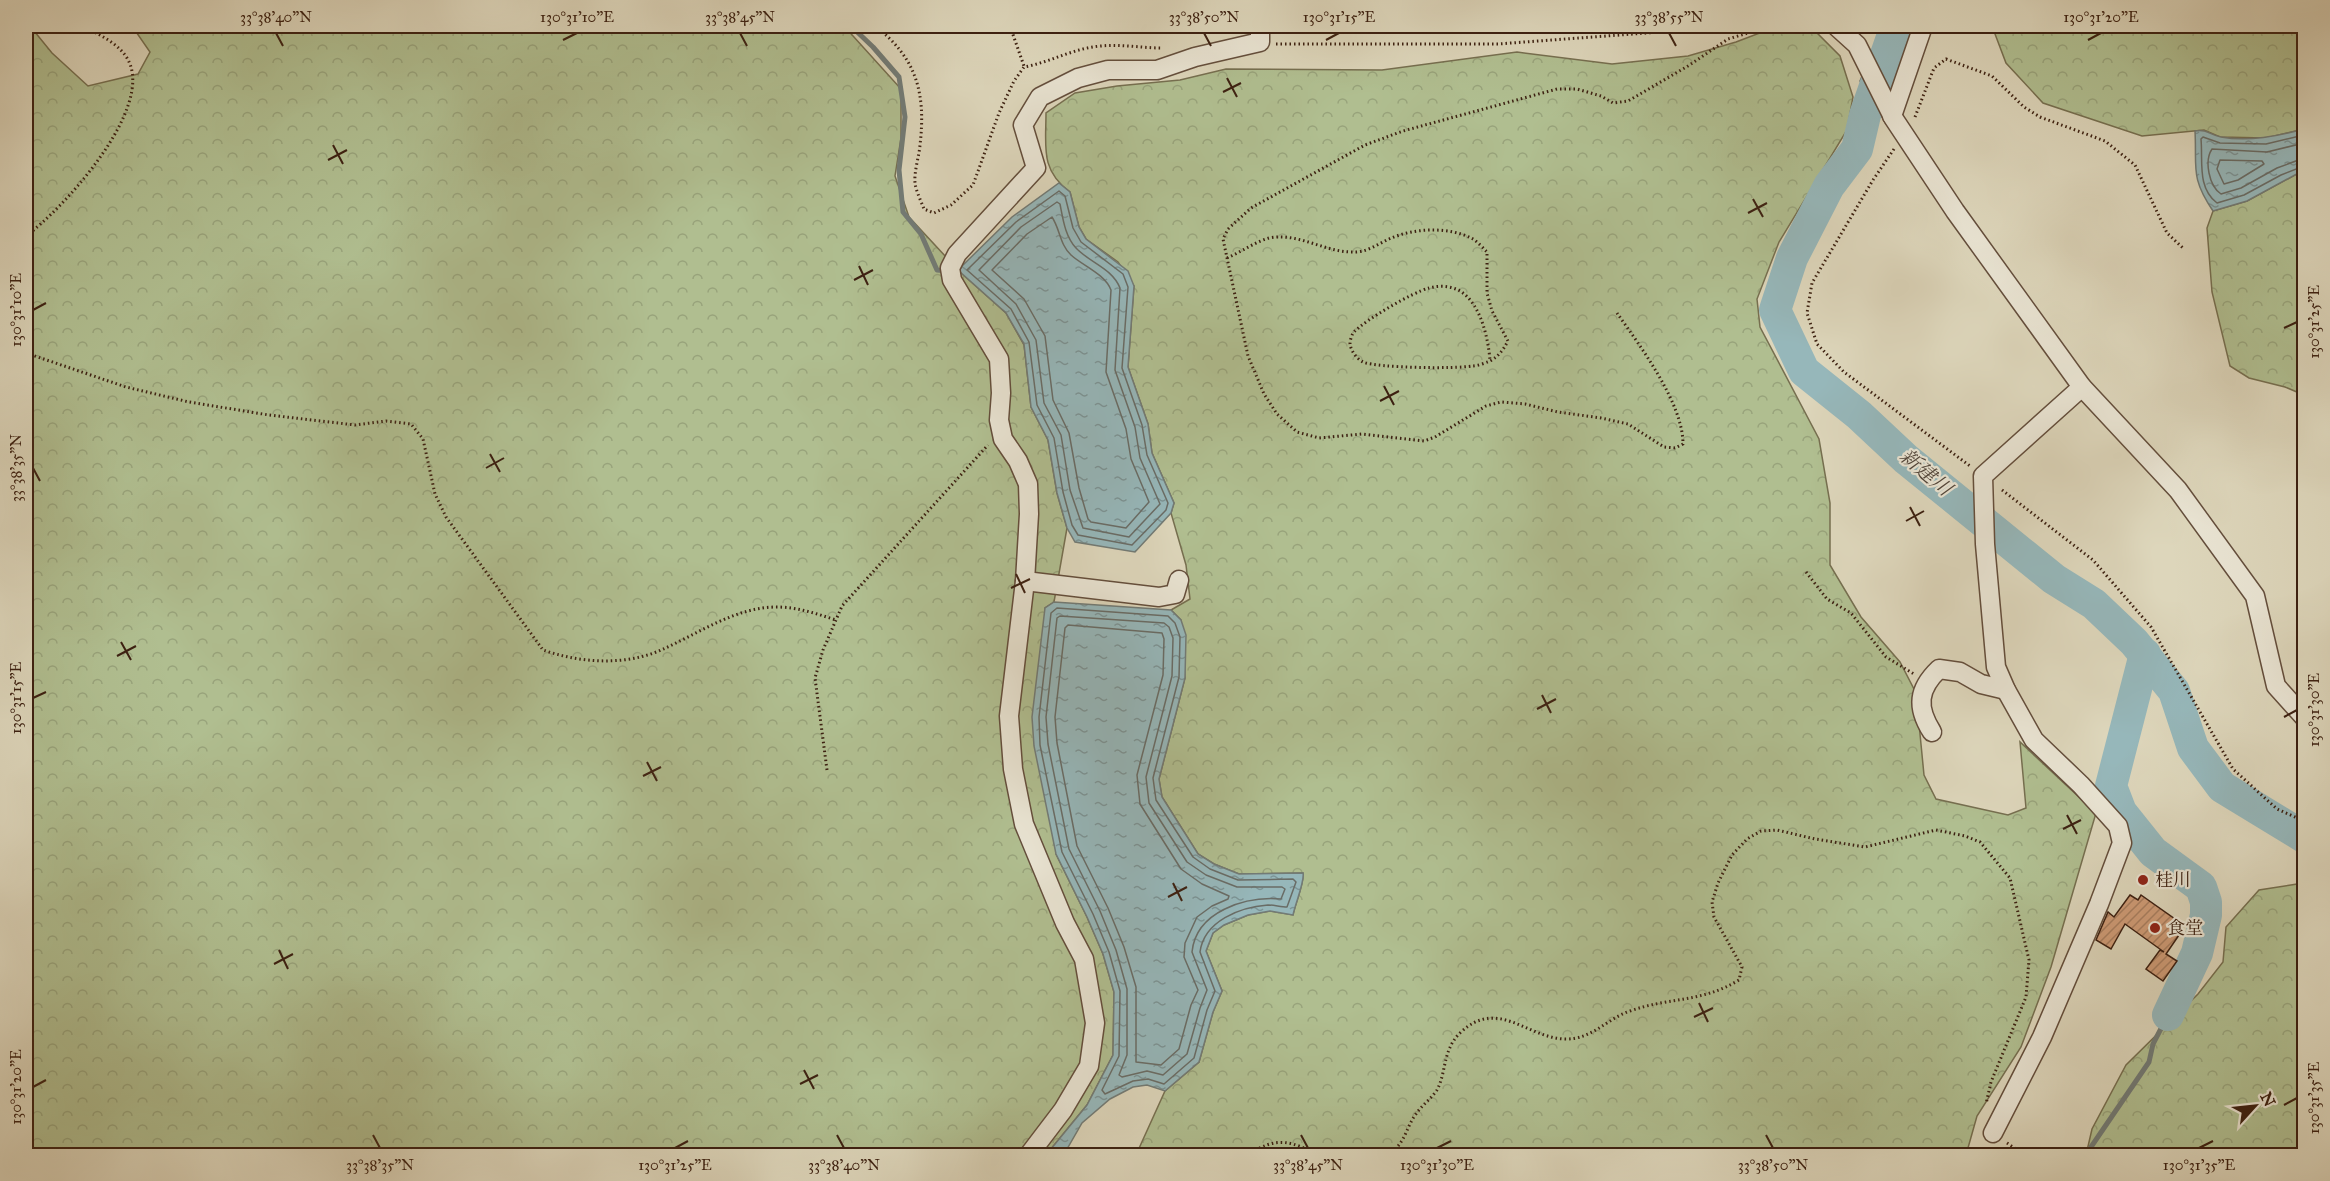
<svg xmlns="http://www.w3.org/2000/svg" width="2330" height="1181" font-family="'IM FELL Great Primer','Noto Serif JP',serif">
<defs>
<pattern id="forest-crowns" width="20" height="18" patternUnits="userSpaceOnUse" patternTransform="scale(1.5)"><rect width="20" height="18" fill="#b0be90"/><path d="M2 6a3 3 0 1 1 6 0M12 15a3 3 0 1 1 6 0" fill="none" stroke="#98a37b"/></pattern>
<pattern id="water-ripples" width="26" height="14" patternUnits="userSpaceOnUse" patternTransform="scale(1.5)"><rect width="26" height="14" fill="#96b7ba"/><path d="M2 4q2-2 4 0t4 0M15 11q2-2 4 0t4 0" fill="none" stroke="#7c9496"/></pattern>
<pattern id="building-hatch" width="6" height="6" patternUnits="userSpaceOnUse" patternTransform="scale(1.5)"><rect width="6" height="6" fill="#ce9b76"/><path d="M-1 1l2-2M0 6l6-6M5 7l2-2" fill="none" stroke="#a87e5f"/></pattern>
</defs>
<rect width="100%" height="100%" fill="#ddd6bb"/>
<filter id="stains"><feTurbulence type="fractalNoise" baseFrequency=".00333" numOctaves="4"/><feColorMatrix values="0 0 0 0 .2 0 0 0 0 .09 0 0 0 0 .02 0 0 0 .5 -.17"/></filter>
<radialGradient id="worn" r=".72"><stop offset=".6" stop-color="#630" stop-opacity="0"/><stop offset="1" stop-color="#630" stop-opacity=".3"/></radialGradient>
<g fill="url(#forest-crowns)" stroke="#766f50" stroke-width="1.5">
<path d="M26 26H30L52 53 88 86 138 74 150 52 132 26H844L901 89V138L895 176 909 217 959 271 1006 313 1024 345 1031 407 1048 440 1057 493 1067 528 1054 602 1045 608 1056 854 1087 917 1103 954 1114 992 1113 1055 1087 1105 1046 1155H26Z"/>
<path d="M1778 26H1788L1817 33 1840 56 1853 97 1847 130 1779 242 1757 299 1760 327 1819 439 1830 503V565L1861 617 1900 662 1916 693 1924 775 1936 799 2008 815 2026 808 2020 742 2096 813 2051 967 2021 1047 1977 1116 1966 1155H1136L1165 1091 1199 1062 1213 1012 1222 991 1206 951 1213 933 1224 925 1248 915 1270 911 1293 915C1295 904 1305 881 1303 873L1239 874 1214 864 1198 854 1162 797 1159 779 1185 678 1181 620 1171 610 1190 599 1186 565 1171 513 1174 503 1152 453 1148 424 1128 367 1134 286 1118 262 1086 239 1079 227 1070 192C1040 170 1046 147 1046 113L1075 93 1117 86 1180 80 1226 69 1382 70 1517 52 1612 64 1688 56 1736 42Z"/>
<path d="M1992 26H2304V129L2266 138 2220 137 2204 130 2142 136 2043 103 2006 63Z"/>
<path d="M2304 170V395L2285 387 2249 378 2230 366 2212 292 2207 228 2213 211 2247 201Z"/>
<path d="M2304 883V1155H2086L2092 1129 2126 1065 2198 994 2223 962 2226 927 2259 890Z"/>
</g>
<g fill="url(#water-ripples)" stroke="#727b76" stroke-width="1.5">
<path d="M1884 26H1913L1889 89 1875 114 1860 81Z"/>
<path d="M2304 129V170L2247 201 2213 211C2190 177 2197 168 2195 131 2208 129 2210 135 2221 137 2249 142 2278 136 2304 129Z"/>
<path d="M1059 183 1070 192 1079 227 1086 239 1128 271 1134 286 1128 367 1148 424 1152 453 1174 503 1171 513 1135 552 1075 542 1067 528 1057 493 1048 440 1031 407 1024 344 1006 313 959 271 962 266 1012 217Z"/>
<path d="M1054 602 1171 610 1181 620 1186 635 1185 678 1159 779 1162 797 1198 854 1214 864 1239 874 1303 873C1305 881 1295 904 1293 915L1270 911 1248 915 1224 925 1213 933 1206 951 1222 991 1213 1012 1199 1062 1165 1091 1147 1085 1133 1087 1110 1099 1082 1123 1063 1156 1046 1155 1087 1105 1113 1055 1114 992 1103 954 1087 917 1056 854 1034 746 1032 717 1045 608Z"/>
</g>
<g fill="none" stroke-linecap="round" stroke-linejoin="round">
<g stroke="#696c66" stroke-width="1.5">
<path d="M2304 135 2266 144 2220 143 2203 137 2201 139C2203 161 2197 188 2217 203L2244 195 2281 175 2304 166"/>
<path d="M2304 143 2267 152 2212 149C2204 161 2209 186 2221 194L2241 188 2277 168 2304 158"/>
<path d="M2220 160 2262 161 2264 164 2238 180 2224 184 2217 169Z"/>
<path d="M1059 191 1065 196 1073 228 1081 242 1123 274 1128 287 1122 368 1142 425 1147 455 1168 503 1166 510 1132 545 1078 535 1072 525 1063 492 1054 438 1037 405 1029 342 1011 309 967 270 1016 222Z"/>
<path d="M1057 202 1060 204C1063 219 1065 236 1076 248 1090 263 1112 268 1120 288L1115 370 1135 427 1140 458 1160 504 1129 537 1083 528 1070 490 1061 435 1044 403 1036 340 1016 304 979 270 1021 227Z"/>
<path d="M1052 217C1060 229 1060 245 1071 255 1083 266 1105 274 1111 290L1106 372 1126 429 1131 459 1149 502 1126 528 1091 522 1088 519 1079 488 1069 433 1053 400 1045 336 1024 299 992 270 1027 234Z"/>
<path d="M1057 608 1168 616 1175 623 1180 637 1179 677 1153 778 1156 800 1193 857 1210 869 1238 880 1293 879 1296 882 1287 907C1281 907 1274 905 1268 905 1240 907 1204 921 1200 952L1215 991 1207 1010 1194 1058 1164 1084 1148 1079 1133 1081 1105 1094 1102 1090 1119 1056 1120 991 1109 952 1093 914 1062 852 1040 745 1039 717 1051 613Z"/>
<path d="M1060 616 1164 623 1169 627 1173 638 1172 676 1146 777 1149 803 1187 862 1206 875 1237 887H1282L1285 889 1281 899C1246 896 1196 911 1192 952L1207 990 1200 1008 1187 1054 1163 1075 1147 1071 1122 1077 1119 1075 1127 1055V989L1116 950 1100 911 1069 849 1048 744 1046 717 1057 618Z"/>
<path d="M1068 625 1162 633 1164 639 1163 675 1137 775 1140 804 1181 869 1202 884 1229 896 1228 899 1212 906 1197 917 1185 943 1184 957 1198 990 1191 1005 1179 1049 1161 1065 1136 1062V987L1124 947 1108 908 1077 846 1057 743 1055 717 1065 628Z"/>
</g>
<g stroke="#727b76" stroke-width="5">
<path d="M851 26 873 47 899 77 905 117 899 170 903 212 921 234 937 270 947 271"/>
<path d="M2088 1156 2091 1147 2149 1062 2153 1044 2168 1015"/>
</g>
<g stroke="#96b7ba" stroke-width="32">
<path d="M1896 26 1865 115 1857 149 1829 186 1792 258 1775 310 1804 371 1859 415 1906 459 2054 579 2094 604 2134 642 2174 691 2193 748 2222 787 2304 837"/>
<path d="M2145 654 2111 786 2121 812 2153 852 2201 887 2206 902V915L2197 953 2168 1015"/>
</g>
</g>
<path fill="url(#building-hatch)" stroke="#3c2011" stroke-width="1.5" d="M2130 895 2138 900 2141 895 2182 924 2176 932 2179 935 2166 954 2177 961 2163 981 2146 969 2160 950 2164 952 2125 924 2111 949 2096 940 2108 912 2114 917Z"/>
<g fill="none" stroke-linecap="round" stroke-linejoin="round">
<g stroke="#644e3c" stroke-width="21">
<g id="minor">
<path d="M1836 26 1857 45 1894 119 1955 211 2082 387 2178 490 2255 596 2276 686 2304 717"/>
<path d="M1892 116 1923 26"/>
<path d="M1025 581 1159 597 1175 594 1179 580"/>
<path d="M1932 732C1916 707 1918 689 1939 669L1960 672 1981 684 2006 690"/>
<path d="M1993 1133 2042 1037 2099 904 2122 843 2118 826 2081 785 2034 740 2006 690 1996 667 1985 544 1983 476 2082 387"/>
<path d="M1028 1156 1063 1110 1089 1066 1095 1023 1084 959 1065 923 1024 824 1013 769 1009 716 1025 581 1029 514 1028 484 1018 461 1003 439 999 420 1001 393 999 359 952 280 950 268 957 254 1036 168 1023 125 1040 97 1078 78 1108 70H1157L1195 57 1260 42V26"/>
</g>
</g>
<g stroke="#3c2011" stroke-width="3" stroke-dasharray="1.5 3" stroke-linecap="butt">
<path d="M875 26C917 58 926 94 920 145 919 157 914 171 915 183 916 191 921 201 924 209L934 213 951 205 973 185 999 113 1014 81 1024 67C1051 62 1074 48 1101 46 1121 44 1142 48 1162 48"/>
<path d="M1010 26 1024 66"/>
<path d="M1276 44H1498L1660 32 1705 26"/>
<path d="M1915 117 1934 68 1946 59 1992 76 2024 107 2040 117 2105 141 2135 165 2167 233 2184 249"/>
<path d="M1894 149 1873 180 1812 283 1807 313 1817 344 1844 372 1970 466"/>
<path d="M26 236C62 210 157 107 127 58 117 42 99 35 83 26"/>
<path d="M1227 258C1241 252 1255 242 1269 238 1299 232 1325 253 1355 252 1367 252 1378 244 1389 239 1413 228 1449 226 1473 239 1478 242 1483 248 1487 252V293L1492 311 1508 341C1503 350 1499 356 1490 361 1485 363 1478 366 1472 366 1456 369 1377 368 1363 362 1357 359 1351 351 1350 344 1350 340 1352 334 1354 332 1365 320 1413 292 1429 288 1440 285 1451 286 1460 291 1481 304 1488 338 1490 360"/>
<path d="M1617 313C1640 346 1683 403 1683 444L1675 448 1664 447 1628 424 1601 418 1558 412 1525 404 1501 402 1486 406 1435 437 1424 441 1362 434 1319 438 1297 432 1277 414 1264 394 1248 356 1223 239 1228 229 1251 208 1365 145 1403 131 1557 89H1577L1601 96 1613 103 1628 101 1688 66 1728 39 1771 26"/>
<path d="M26 353 126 387 189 402 269 415 355 425 386 421 411 424 423 439 435 494 446 517 543 650C580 663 625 666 661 650 698 634 735 607 777 607 798 607 817 614 836 620"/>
<path d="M2002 490 2093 560 2151 627 2233 769 2277 809 2304 821"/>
<path d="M1806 572 1827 599 1851 613 1886 657 1914 674"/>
<path d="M827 770 815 678 823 650 842 606 988 445"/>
<path d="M2007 1143 2026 1156"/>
<path d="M1248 1156C1275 1135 1292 1141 1320 1156"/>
<path d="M1389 1156C1393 1151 1398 1147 1401 1142 1407 1133 1409 1123 1416 1114 1422 1105 1431 1099 1437 1090 1447 1071 1442 1050 1461 1032 1498 998 1526 1037 1564 1039 1592 1040 1606 1019 1630 1011 1669 997 1701 1003 1739 980L1742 967 1714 917 1712 902 1718 883 1732 855 1747 839 1761 831 1777 830 1815 839 1865 847 1936 830 1965 836 1980 842 2010 878 2029 960 2026 997 1991 1082 1986 1104"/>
<path d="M1983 1156 1986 1148"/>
</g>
<use href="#minor" stroke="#e9e4d3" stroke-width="18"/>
</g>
<path fill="none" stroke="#3c2011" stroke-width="2" d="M276 33 283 46M740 33 747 46M1204 33 1211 46M1669 33 1676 46M563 40 577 33M1326 40 1339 33M2088 40 2101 33M1227 78 1237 97M1223 92 1241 83M333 145 343 164M328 160 347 150M1753 199 1763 217M1748 213 1767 203M859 266 868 285M854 280 873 270M33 310 46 303M2284 328 2297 322M1384 386 1394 405M1380 401 1399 391M490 454 500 472M33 468 40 481M486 468 504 458M1910 507 1920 526M1906 521 1924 511M1016 574 1025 593M1011 588 1030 579M121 642 131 660M117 656 136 646M1542 695 1551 713M33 698 46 692M1537 709 1556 699M2284 717 2297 710M647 762 657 781M643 776 661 767M2067 815 2077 834M2063 829 2081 820M1173 883 1182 901M1168 897 1187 887M279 950 288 969M274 964 293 954M1699 1003 1708 1022M1694 1017 1713 1008M804 1070 814 1089M800 1084 818 1075M33 1087 46 1080M2284 1105 2297 1098M373 1135 380 1148M837 1135 844 1148M1301 1135 1308 1148M1766 1135 1773 1148M675 1148 688 1141M1437 1148 1451 1141M2199 1148 2213 1141"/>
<g fill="#8f2418" stroke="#e9e4d3" stroke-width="2">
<circle cx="2143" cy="880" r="6"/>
<circle cx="2155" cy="928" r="6"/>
</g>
<g text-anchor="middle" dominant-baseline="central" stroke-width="4.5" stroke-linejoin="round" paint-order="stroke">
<g font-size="18" fill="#3c2011" stroke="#e9e4d3" text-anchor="start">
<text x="2155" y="880">桂川</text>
<text x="2167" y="928">食堂</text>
</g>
<g font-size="20" font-style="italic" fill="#52463b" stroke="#e9e4d3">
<text transform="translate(1926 472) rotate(40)">新建川</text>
</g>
</g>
<rect width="2330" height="1181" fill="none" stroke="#ddd6bb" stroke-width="66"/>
<g transform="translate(2255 1106) rotate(63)" stroke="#e9e4d3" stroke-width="4.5" paint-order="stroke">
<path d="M0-4.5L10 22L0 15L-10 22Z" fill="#3c2011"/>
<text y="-9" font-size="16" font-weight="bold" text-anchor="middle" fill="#3c2011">N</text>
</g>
<rect x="33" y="33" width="2264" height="1115" fill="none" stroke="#3c2011" stroke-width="2"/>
<g font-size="15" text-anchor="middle" fill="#3c2011">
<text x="276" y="22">33°38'40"N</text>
<text x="577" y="22">130°31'10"E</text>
<text x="740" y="22">33°38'45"N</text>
<text x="1204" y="22">33°38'50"N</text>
<text x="1339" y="22">130°31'15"E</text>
<text x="1669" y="22">33°38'55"N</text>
<text x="2101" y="22">130°31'20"E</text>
<text transform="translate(16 310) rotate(-90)" y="5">130°31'10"E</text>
<text transform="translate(2314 322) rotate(-90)" y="5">130°31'25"E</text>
<text transform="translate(16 468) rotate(-90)" y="5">33°38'35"N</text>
<text transform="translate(16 698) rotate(-90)" y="5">130°31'15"E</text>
<text transform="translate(2314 710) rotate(-90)" y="5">130°31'30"E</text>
<text transform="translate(16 1087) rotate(-90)" y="5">130°31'20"E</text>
<text transform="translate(2314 1098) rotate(-90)" y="5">130°31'35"E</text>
<text x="380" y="1170">33°38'35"N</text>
<text x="675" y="1170">130°31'25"E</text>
<text x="844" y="1170">33°38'40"N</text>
<text x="1308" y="1170">33°38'45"N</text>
<text x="1437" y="1170">130°31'30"E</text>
<text x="1773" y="1170">33°38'50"N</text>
<text x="2199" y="1170">130°31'35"E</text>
</g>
<rect width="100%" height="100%" filter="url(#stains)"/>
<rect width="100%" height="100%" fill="url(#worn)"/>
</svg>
